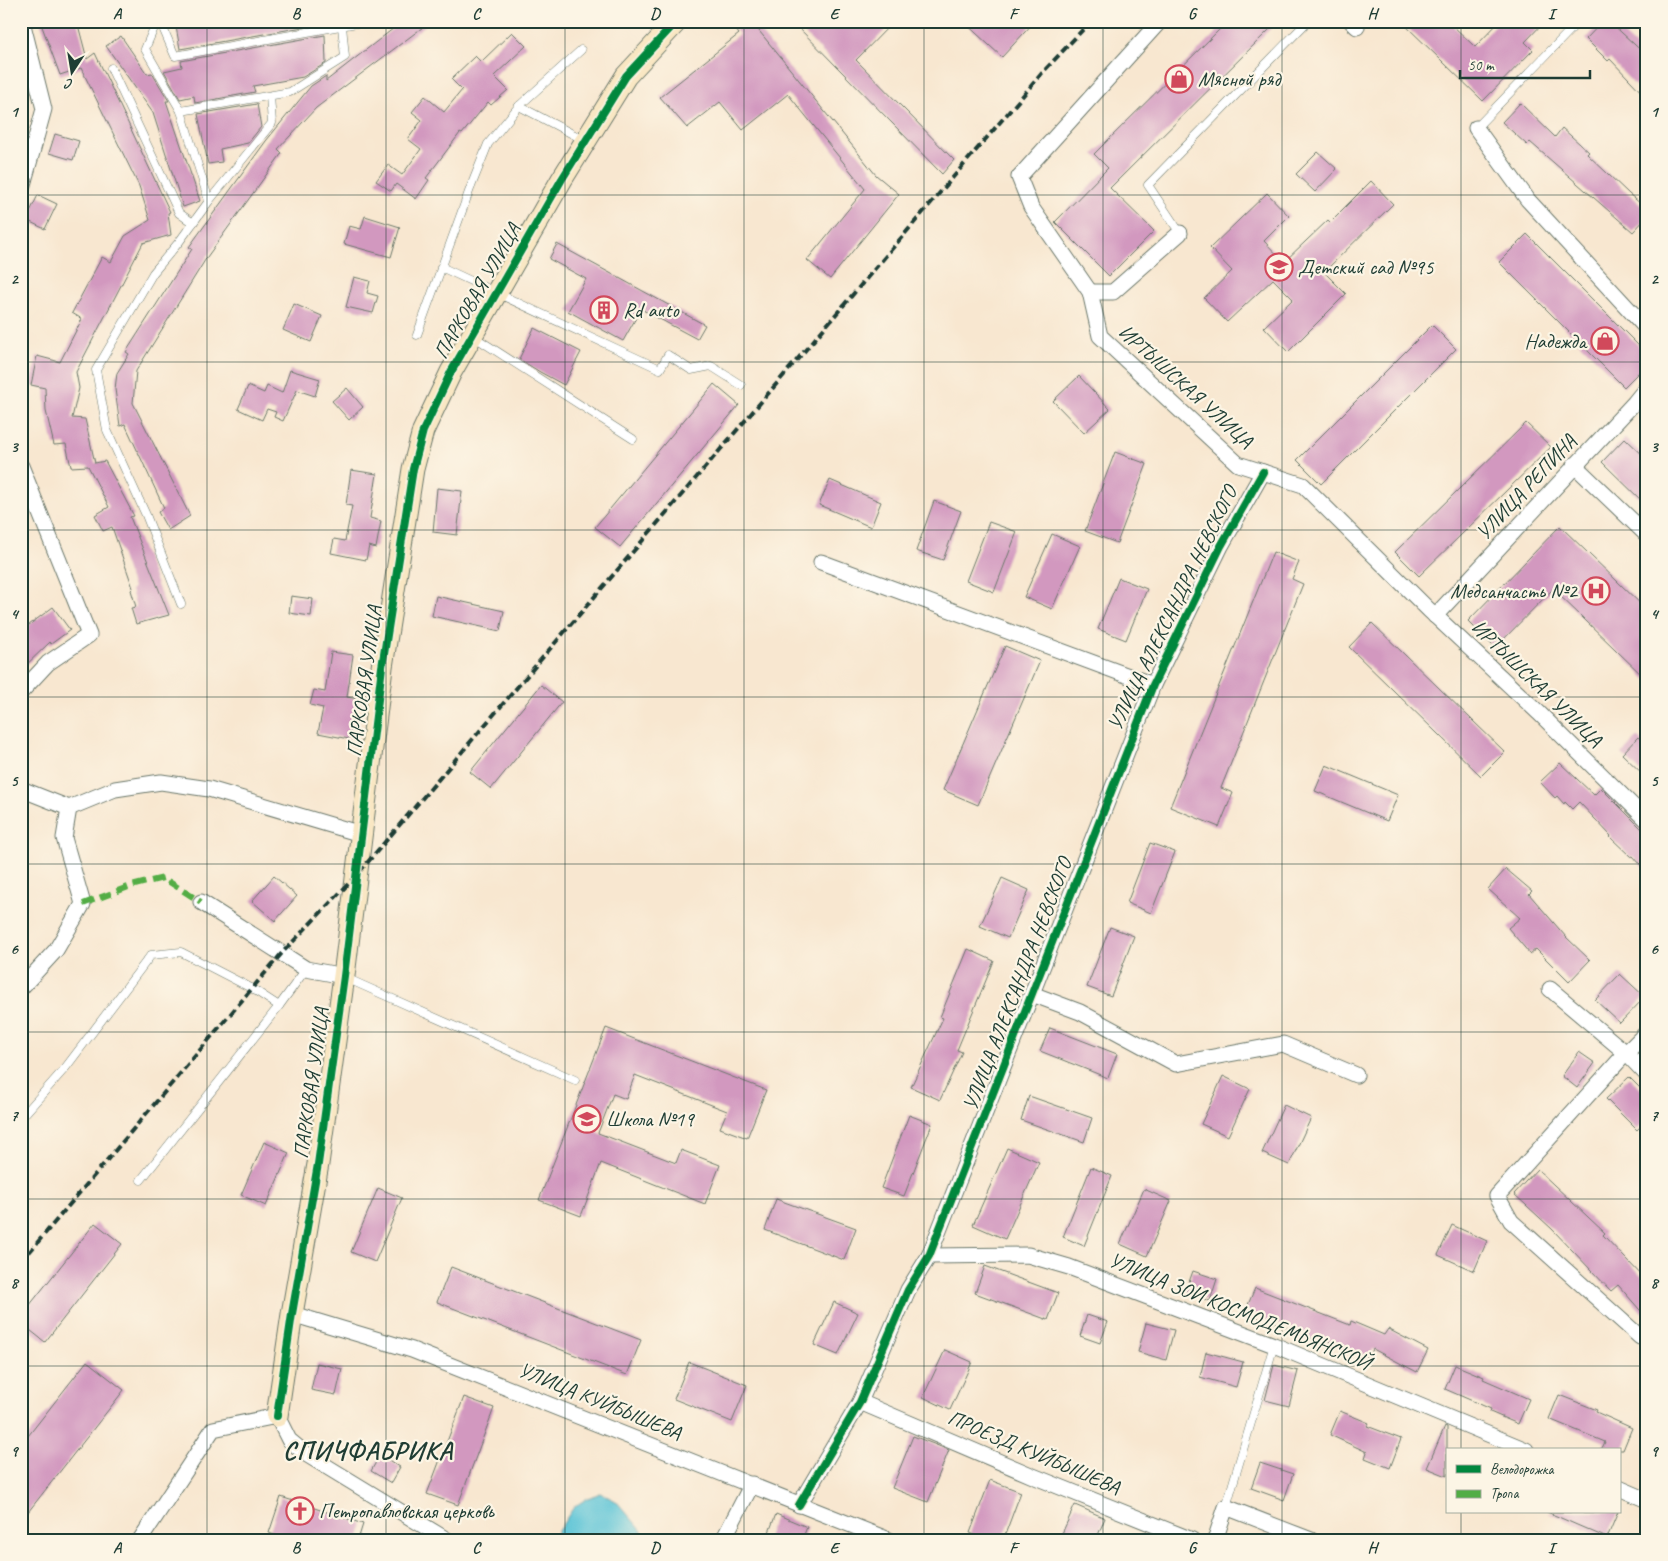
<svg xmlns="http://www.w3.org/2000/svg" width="1668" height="1561" font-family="Caveat,sans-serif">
<rect width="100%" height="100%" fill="#fcf5e5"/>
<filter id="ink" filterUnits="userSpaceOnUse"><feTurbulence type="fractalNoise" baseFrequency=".02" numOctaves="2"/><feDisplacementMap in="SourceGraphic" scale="10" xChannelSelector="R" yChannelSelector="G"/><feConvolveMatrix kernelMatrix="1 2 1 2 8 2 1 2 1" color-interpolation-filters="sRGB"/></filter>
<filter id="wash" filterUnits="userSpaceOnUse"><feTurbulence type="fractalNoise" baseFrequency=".0096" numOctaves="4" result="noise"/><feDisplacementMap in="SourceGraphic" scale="20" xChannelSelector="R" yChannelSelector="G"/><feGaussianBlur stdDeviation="1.12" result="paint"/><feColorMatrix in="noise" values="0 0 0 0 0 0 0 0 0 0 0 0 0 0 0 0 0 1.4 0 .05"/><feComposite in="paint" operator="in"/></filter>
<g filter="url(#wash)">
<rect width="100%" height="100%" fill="#f8e7d0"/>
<path fill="#5bc4d7" stroke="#3d8086" d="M600 1493 616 1501 642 1531V1540H552L574 1507 586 1499Z"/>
<g id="blocks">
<g fill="#d298bf">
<path d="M40 21H77L87 59 95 53 170 212 168 213 171 235 143 243 76 372 79 388 72 418 85 419 95 463 105 461 134 516 130 517 169 615 136 624 131 608 136 607 131 590 133 588 112 527 103 531 95 515 109 507 88 466 71 467 66 444 54 445 46 411 45 388 31 385 37 356 60 362 82 319 72 313 102 257 111 262 125 236 150 220 139 186 81 68 60 75Z"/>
<path d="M175 21H324L325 23 180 49Z"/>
<path d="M403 21H431L316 108 278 149 282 153 207 257 136 371 133 403 190 516 168 530 158 512 164 508 125 424 120 426 115 389 117 373 129 354 126 352 192 249 189 247 266 141 311 86 326 76V81Z"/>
<path d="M729 21H751L876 175 899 194 830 279 807 260 865 189 788 94 743 130 720 102 687 128 660 97 739 34Z"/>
<path d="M792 21H894L856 60 954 160 942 174Z"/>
<path d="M963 21H1035L1002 57Z"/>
<path d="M1228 21H1278L1110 188 1154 231 1109 276 1055 222 1108 168 1094 154Z"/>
<path d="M1401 21H1448L1475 47 1500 21H1545L1525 42 1533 50 1483 101Z"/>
<path d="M1603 21H1609L1647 56V98L1610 59 1608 61 1586 39Z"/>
<path d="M512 32 526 46 494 76 508 90 491 105 488 102 462 134 460 133 426 178 429 180 416 199 396 184 391 191 376 181 388 165 402 175 421 149 408 139 422 120 412 112 425 96 444 112 462 90 451 79 475 56 481 62Z"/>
<path d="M325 35 326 63 303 77 253 86 255 92 195 103 194 96 180 99 164 71 182 67 181 61Z"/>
<path d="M121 36 147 74 152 73 169 101H166L200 201 183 207 153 113 106 46Z"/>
<path d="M1520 103 1555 137 1562 128 1589 152 1587 154 1629 194 1647 209V217L1633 232 1530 142 1527 145 1502 122Z"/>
<path d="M257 104 261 127 248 143 220 149 222 162 208 164 198 114Z"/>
<path d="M55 134 79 141 73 160 49 153Z"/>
<path d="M1318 152 1337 169 1315 192 1296 174Z"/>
<path d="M1371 181 1393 204 1324 272 1346 294 1288 352 1264 327 1293 299 1273 279 1227 322 1204 298 1232 271 1210 248 1267 193 1289 216 1264 241 1284 262 1328 220 1330 222Z"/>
<path d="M38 195 57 204 45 229 26 220Z"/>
<path d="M365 216 400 227 391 257 344 244 349 226 361 229Z"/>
<path d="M1527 234 1647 354V364L1624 387 1499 262Z"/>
<path d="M557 244 705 325 697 339 641 309 623 341 568 311 586 279 549 259Z"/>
<path d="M354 277 370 281 367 293 378 296 373 313 346 307Z"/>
<path d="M294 304 322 316 311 342 283 330Z"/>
<path d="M1432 325 1456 349 1321 484 1297 460Z"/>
<path d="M534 328 581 352 564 385 540 372 519 359Z"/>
<path d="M290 370 320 379 315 396 297 390 283 421 274 417 276 412 267 409 262 420 238 409 248 386 264 393 267 386 282 393Z"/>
<path d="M1079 376 1110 409 1084 433 1053 401Z"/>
<path d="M714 384 739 405 620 547 595 527Z"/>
<path d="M347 388 363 407 349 420 332 401Z"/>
<path d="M1526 423 1551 447 1419 576 1395 552Z"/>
<path d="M1625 438 1647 459V506L1602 462Z"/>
<path d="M1115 452 1147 464 1117 543 1085 531Z"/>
<path d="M351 470 377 474 370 518 381 521 376 548 369 546 366 560 331 553 334 539 345 541 352 506 346 505Z"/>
<path d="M830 480 881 502 871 527 819 505Z"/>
<path d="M437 488 462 491 457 535 433 532Z"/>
<path d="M934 501 961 511 943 560 916 551Z"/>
<path d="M989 522 1017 532 994 592 966 581Z"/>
<path d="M1560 526 1647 610V680L1553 589 1495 648 1468 621Z"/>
<path d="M1052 534 1080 546 1052 609 1024 597Z"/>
<path d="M1273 552 1299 562 1292 579 1303 584 1221 788 1233 793 1219 827 1170 807Z"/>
<path d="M1119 578 1147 589 1126 640 1098 629Z"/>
<path d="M291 596 313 599 311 616 289 613Z"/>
<path d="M436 596 504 611 500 631 432 616Z"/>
<path d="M53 607 70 630 51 644 50 642 21 670V631Z"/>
<path d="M1372 623 1505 752 1481 776 1349 647Z"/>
<path d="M1005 646 1040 661 978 805 943 790Z"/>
<path d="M331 652 353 655 347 697 357 699 349 739 318 733 323 708 310 705 314 690 325 692Z"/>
<path d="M541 685 562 702 491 789 470 772Z"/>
<path d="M1638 737 1647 746V778L1622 754Z"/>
<path d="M1560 763 1594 795 1601 788 1647 834V872L1633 856 1631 857 1610 837 1611 836 1579 802 1572 809 1565 802 1564 804 1557 796 1555 798 1540 782Z"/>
<path d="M1326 765 1398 795 1387 821 1315 791Z"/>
<path d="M1150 843 1175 852 1151 913 1127 903Z"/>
<path d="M1506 869 1532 891 1529 894 1566 937 1590 960 1569 982 1536 949 1530 954 1508 928 1520 918 1488 889Z"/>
<path d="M274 876 297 896 275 921 252 901Z"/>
<path d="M1002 878 1029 890 1008 938 980 926Z"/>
<path d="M1110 927 1134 936 1111 996 1087 987Z"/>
<path d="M968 949 994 961 957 1050 962 1052 940 1100 911 1087 943 1018 940 1017Z"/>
<path d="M1620 974 1645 997 1620 1023 1595 1000Z"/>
<path d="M606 1028 766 1090 747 1138 720 1128 727 1111 635 1075 626 1099 613 1094 598 1133 676 1163 681 1150 720 1165 705 1204 601 1163 581 1216 539 1200Z"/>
<path d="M1050 1028 1117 1054 1108 1078 1040 1051Z"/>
<path d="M1579 1052 1595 1063 1577 1088 1562 1076Z"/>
<path d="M1223 1076 1250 1089 1228 1136 1201 1124Z"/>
<path d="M1629 1077 1647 1095V1120L1637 1130 1606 1099Z"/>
<path d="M1029 1096 1092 1118 1084 1142 1021 1120Z"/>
<path d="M1284 1105 1311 1118 1289 1165 1262 1153Z"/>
<path d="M909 1115 932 1124 904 1196 881 1188Z"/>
<path d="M264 1142 289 1153 266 1206 241 1195Z"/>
<path d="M1007 1148 1039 1162 1005 1239 973 1225Z"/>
<path d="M1091 1167 1112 1176 1084 1246 1063 1237Z"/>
<path d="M1537 1169 1605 1233 1603 1235 1647 1281V1318L1618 1285 1611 1291 1552 1229 1514 1194Z"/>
<path d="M378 1188 402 1198 375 1262 351 1252Z"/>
<path d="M1144 1189 1171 1201 1147 1256 1120 1244Z"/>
<path d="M776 1199 856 1228 844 1260 765 1230Z"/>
<path d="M95 1223 122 1244 45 1342 21 1323V1316Z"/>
<path d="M1452 1225 1487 1241 1474 1271 1438 1255Z"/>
<path d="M985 1266 1058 1293 1048 1320 975 1293Z"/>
<path d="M451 1267 641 1340 627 1375 437 1302Z"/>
<path d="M1193 1271 1217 1279 1210 1301 1185 1293Z"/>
<path d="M1255 1288 1350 1325 1351 1321 1384 1335 1388 1329 1428 1350 1417 1372 1373 1349 1369 1358 1322 1338 1320 1342 1274 1322 1273 1324 1245 1312Z"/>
<path d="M834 1302 858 1313 838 1355 814 1345Z"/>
<path d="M1087 1315 1108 1322 1100 1343 1080 1336Z"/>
<path d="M1146 1323 1174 1330 1166 1360 1138 1352Z"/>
<path d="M945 1350 972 1362 950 1410 923 1397Z"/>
<path d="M1206 1352 1243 1362 1236 1387 1200 1377Z"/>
<path d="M87 1361 124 1390 21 1521V1445Z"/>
<path d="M689 1362 747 1385 732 1422 674 1399Z"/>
<path d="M317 1363 342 1369 336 1395 311 1390Z"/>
<path d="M1274 1365 1298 1371 1289 1406 1265 1400Z"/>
<path d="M1455 1365 1484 1377 1483 1379 1529 1399 1518 1424 1490 1412 1491 1409 1445 1389Z"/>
<path d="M1559 1395 1597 1410 1596 1412 1632 1428 1623 1450H1601L1605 1442 1549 1419Z"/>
<path d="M464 1397 494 1408 458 1505 427 1494Z"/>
<path d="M1340 1411 1369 1423 1367 1426 1401 1439 1390 1468 1365 1458 1367 1452 1330 1435Z"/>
<path d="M1445 1426 1447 1427V1476L1427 1468Z"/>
<path d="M913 1436 949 1450 928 1502 892 1488Z"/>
<path d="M380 1455 400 1467 391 1483 371 1471Z"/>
<path d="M1260 1463 1293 1474 1284 1500 1251 1488Z"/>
<path d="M990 1480 1021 1492 1003 1540H988L970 1533Z"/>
<path d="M281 1497 363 1524 358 1540H289L269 1533Z"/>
<path d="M1075 1505 1105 1518 1096 1540H1059Z"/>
<path d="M1547 1512H1618L1607 1538Z"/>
<path d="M776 1514 807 1527 802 1540H766Z"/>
</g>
</g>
</g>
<g filter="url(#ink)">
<use href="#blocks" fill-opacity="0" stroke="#6b786b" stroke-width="1"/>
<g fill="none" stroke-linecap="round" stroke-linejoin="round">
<g stroke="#6b786b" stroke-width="9">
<g id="lane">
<path d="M157 21 145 49 181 111 209 201 179 242 153 273 96 370 107 430 146 515 181 604"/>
<path d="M160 21 175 56 368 21"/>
<path d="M111 68 179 213 193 223"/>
<path d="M519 106 584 140"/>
<path d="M181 111 290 92 345 57 342 26"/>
<path d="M1476 128 1579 21"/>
<path d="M209 201 272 123 270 96"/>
<path d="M1180 233 1148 185 1308 21"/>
<path d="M441 267 660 369 668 355 691 370 711 366 741 385"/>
<path d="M417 335 470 189 488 144 519 106 581 50"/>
<path d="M473 336 633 439"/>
<path d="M346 978 575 1080"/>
<path d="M21 1118 66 1067 151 955 181 952 253 989 279 1006"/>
<path d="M141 1180 279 1006 306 969"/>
<path d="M1226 1507 1274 1345"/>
</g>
</g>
<g stroke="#6b786b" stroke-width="17">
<g id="street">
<path d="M1160 21 1019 177 1031 207 1090 292 1100 336 1238 464 1303 485 1429 610 1539 713 1647 820"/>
<path d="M1351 21 1357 27"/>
<path d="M1644 21 1647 24"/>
<path d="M1476 128 1528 200 1647 329"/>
<path d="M21 192 44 109 22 21"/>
<path d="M1090 292H1113L1180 233"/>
<path d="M1574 465 1647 535"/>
<path d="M21 466 89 635 48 663 21 692"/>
<path d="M821 562 1153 685"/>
<path d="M1435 616 1634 403 1647 387"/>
<path d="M21 789 69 808 115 789 161 782 209 789 361 834"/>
<path d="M201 902 306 969 344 976"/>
<path d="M21 988 56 950 83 904 64 838 69 808"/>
<path d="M1550 989 1626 1053 1647 1075"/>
<path d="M1032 994 1080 1012 1176 1064 1283 1044 1356 1075"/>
<path d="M929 1256 1028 1255 1069 1267 1274 1345 1526 1450"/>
<path d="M292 1314 412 1350 889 1540"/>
<path d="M1640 1337 1511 1221 1497 1196 1626 1053 1647 1032"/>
<path d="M860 1402 1033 1476 1192 1540"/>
<path d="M1619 1488 1647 1500"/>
<path d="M799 1505 860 1402 908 1290 929 1256 1153 685 1221 546 1263 472"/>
<path d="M140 1540 213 1429 277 1416 289 1440 306 1454 447 1540"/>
<path d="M723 1540 752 1484"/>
<path d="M1215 1540 1226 1507 1311 1540"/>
</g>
</g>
<g stroke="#6b786b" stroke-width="23">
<path id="secondary" d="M277 1416 292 1314 318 1164 344 976 382 667 413 469 423 431 451 372 562 179 626 76 677 21"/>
</g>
<use href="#lane" stroke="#fff" stroke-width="8"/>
<use href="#street" stroke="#fff" stroke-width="15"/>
<use href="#secondary" stroke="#f9e7c3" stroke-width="21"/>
<path stroke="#1f3d34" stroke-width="4" stroke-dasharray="8 4" stroke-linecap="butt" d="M21 1262 282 953 355 877 1043 72 1091 21"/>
<path stroke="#52ad45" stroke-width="6" stroke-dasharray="12 6" stroke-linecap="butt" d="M83 904 131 886 163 878 201 902"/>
<g stroke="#fcf5e5" stroke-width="11">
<g id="cycleway">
<path d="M277 1416 292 1314 318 1164 344 976 382 667 413 469 423 431 451 372 562 179 626 76 677 21"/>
<path d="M799 1505 860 1402 908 1290 929 1256 1153 685 1221 546 1263 472"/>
</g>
</g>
<use href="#cycleway" stroke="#00873e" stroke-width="8"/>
</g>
</g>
<path fill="none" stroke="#1f3d34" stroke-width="1" stroke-opacity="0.55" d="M207 21V1540M386 21V1540M565 21V1540M744 21V1540M924 21V1540M1103 21V1540M1282 21V1540M1461 21V1450M21 195H1647M21 362H1647M21 530H1647M21 697H1647M21 864H1647M21 1032H1647M21 1199H1647M21 1366H1647M1461 1512V1540"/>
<defs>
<g id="shop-ring" transform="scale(1.4375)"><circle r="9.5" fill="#fcf5e5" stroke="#d1495b" stroke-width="1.5"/><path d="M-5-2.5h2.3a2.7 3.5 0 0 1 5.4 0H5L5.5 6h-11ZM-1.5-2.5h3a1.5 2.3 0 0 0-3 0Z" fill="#d1495b"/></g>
<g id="school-ring" transform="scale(1.4375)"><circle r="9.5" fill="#fcf5e5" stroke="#d1495b" stroke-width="1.5"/><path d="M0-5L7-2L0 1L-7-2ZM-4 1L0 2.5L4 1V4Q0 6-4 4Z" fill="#d1495b"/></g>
<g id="building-ring" transform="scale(1.4375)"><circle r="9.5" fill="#fcf5e5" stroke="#d1495b" stroke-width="1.5"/><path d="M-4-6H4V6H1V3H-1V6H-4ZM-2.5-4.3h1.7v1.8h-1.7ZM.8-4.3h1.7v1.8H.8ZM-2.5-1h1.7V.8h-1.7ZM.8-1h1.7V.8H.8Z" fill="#d1495b"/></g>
<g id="hospital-ring" transform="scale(1.4375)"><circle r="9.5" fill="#fcf5e5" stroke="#d1495b" stroke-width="1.5"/><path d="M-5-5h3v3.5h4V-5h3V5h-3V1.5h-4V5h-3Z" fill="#d1495b"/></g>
<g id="church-ring" transform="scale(1.4375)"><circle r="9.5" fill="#fcf5e5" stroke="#d1495b" stroke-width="1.5"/><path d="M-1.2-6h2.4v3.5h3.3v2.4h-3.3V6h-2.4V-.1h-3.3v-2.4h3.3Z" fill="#d1495b"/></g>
</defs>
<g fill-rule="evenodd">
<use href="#shop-ring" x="1179" y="79"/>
<use href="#school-ring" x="1279" y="267"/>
<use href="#building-ring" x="604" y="310"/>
<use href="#shop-ring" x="1605" y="341"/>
<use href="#hospital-ring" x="1596" y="591"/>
<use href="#school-ring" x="587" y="1119"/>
<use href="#church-ring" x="300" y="1511"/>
</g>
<g text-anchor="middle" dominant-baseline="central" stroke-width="4.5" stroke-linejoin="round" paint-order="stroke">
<g font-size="21" fill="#1f3d34" stroke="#fcf5e5" text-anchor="start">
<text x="1198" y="79">Мясной ряд</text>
<text x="1298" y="267">Детский сад №95</text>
<text x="623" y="310">Rd auto</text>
<text x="1586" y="341" text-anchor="end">Надежда</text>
<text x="1577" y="591" text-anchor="end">Медсанчасть №2</text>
<text x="606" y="1119">Школа №19</text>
<text x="319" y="1511">Петропавловская церковь</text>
</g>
<g font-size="21" fill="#1f3d34" stroke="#fcf5e5">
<text transform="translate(477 291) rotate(-60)">ПАРКОВАЯ УЛИЦА</text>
<text transform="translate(1186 386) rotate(42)">ИРТЫШСКАЯ УЛИЦА</text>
<text transform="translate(1526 487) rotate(-47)">УЛИЦА РЕПИНА</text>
<text transform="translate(1172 608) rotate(-64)">УЛИЦА АЛЕКСАНДРА НЕВСКОГО</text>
<text transform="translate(364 681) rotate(-82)">ПАРКОВАЯ УЛИЦА</text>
<text transform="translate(1537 683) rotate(44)">ИРТЫШСКАЯ УЛИЦА</text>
<text transform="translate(1017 984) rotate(-69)">УЛИЦА АЛЕКСАНДРА НЕВСКОГО</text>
<text transform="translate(311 1083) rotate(-82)">ПАРКОВАЯ УЛИЦА</text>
<text transform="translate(1240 1311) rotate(22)">УЛИЦА ЗОИ КОСМОДЕМЬЯНСКОЙ</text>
<text transform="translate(600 1401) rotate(22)">УЛИЦА КУЙБЫШЕВА</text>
<text transform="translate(1034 1452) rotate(23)">ПРОЕЗД КУЙБЫШЕВА</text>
</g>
<g font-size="26" font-weight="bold" letter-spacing="1" fill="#1f3d34" stroke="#fcf5e5">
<text x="368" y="1450">СПИЧФАБРИКА</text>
</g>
</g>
<rect width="1668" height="1561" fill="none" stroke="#fcf5e5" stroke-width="55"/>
<rect x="1446" y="1448" width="175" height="65" fill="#fcf5e5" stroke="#a4ab9e"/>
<rect x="1456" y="1465" width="25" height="8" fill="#00873e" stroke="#a4ab9e"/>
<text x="1490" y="1474" font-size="15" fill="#1f3d34">Велодорожка</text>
<rect x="1456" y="1490" width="25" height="8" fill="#52ad45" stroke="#a4ab9e"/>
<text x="1490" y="1498" font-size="15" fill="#1f3d34">Тропа</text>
<g transform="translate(72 72) rotate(192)" stroke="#fcf5e5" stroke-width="4" paint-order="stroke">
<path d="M0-4L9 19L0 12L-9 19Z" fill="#1f3d34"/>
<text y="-8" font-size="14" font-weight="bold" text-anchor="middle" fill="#1f3d34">С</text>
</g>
<path d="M1460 70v8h130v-8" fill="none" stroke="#1f3d34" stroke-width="2.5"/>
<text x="1468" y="70" font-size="15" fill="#1f3d34" stroke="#fcf5e5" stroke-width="4" paint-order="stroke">50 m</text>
<rect x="28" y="28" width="1612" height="1506" fill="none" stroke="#1f3d34" stroke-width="2"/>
<g font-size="16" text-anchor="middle" font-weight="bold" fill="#1f3d34">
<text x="117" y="19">A</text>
<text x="296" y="19">B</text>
<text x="476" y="19">C</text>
<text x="655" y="19">D</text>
<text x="834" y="19">E</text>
<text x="1013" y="19">F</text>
<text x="1192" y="19">G</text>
<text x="1372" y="19">H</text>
<text x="1551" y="19">I</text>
<text x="14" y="117">1</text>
<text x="1654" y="117">1</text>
<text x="14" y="284">2</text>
<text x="1654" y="284">2</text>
<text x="14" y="452">3</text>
<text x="1654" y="452">3</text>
<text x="14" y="619">4</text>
<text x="1654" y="619">4</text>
<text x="14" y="786">5</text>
<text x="1654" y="786">5</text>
<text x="14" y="954">6</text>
<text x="1654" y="954">6</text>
<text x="14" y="1121">7</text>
<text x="1654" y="1121">7</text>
<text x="14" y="1288">8</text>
<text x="1654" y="1288">8</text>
<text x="14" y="1456">9</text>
<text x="1654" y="1456">9</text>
<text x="117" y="1553">A</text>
<text x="296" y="1553">B</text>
<text x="476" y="1553">C</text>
<text x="655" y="1553">D</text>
<text x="834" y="1553">E</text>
<text x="1013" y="1553">F</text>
<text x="1192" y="1553">G</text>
<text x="1372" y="1553">H</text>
<text x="1551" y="1553">I</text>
</g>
</svg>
